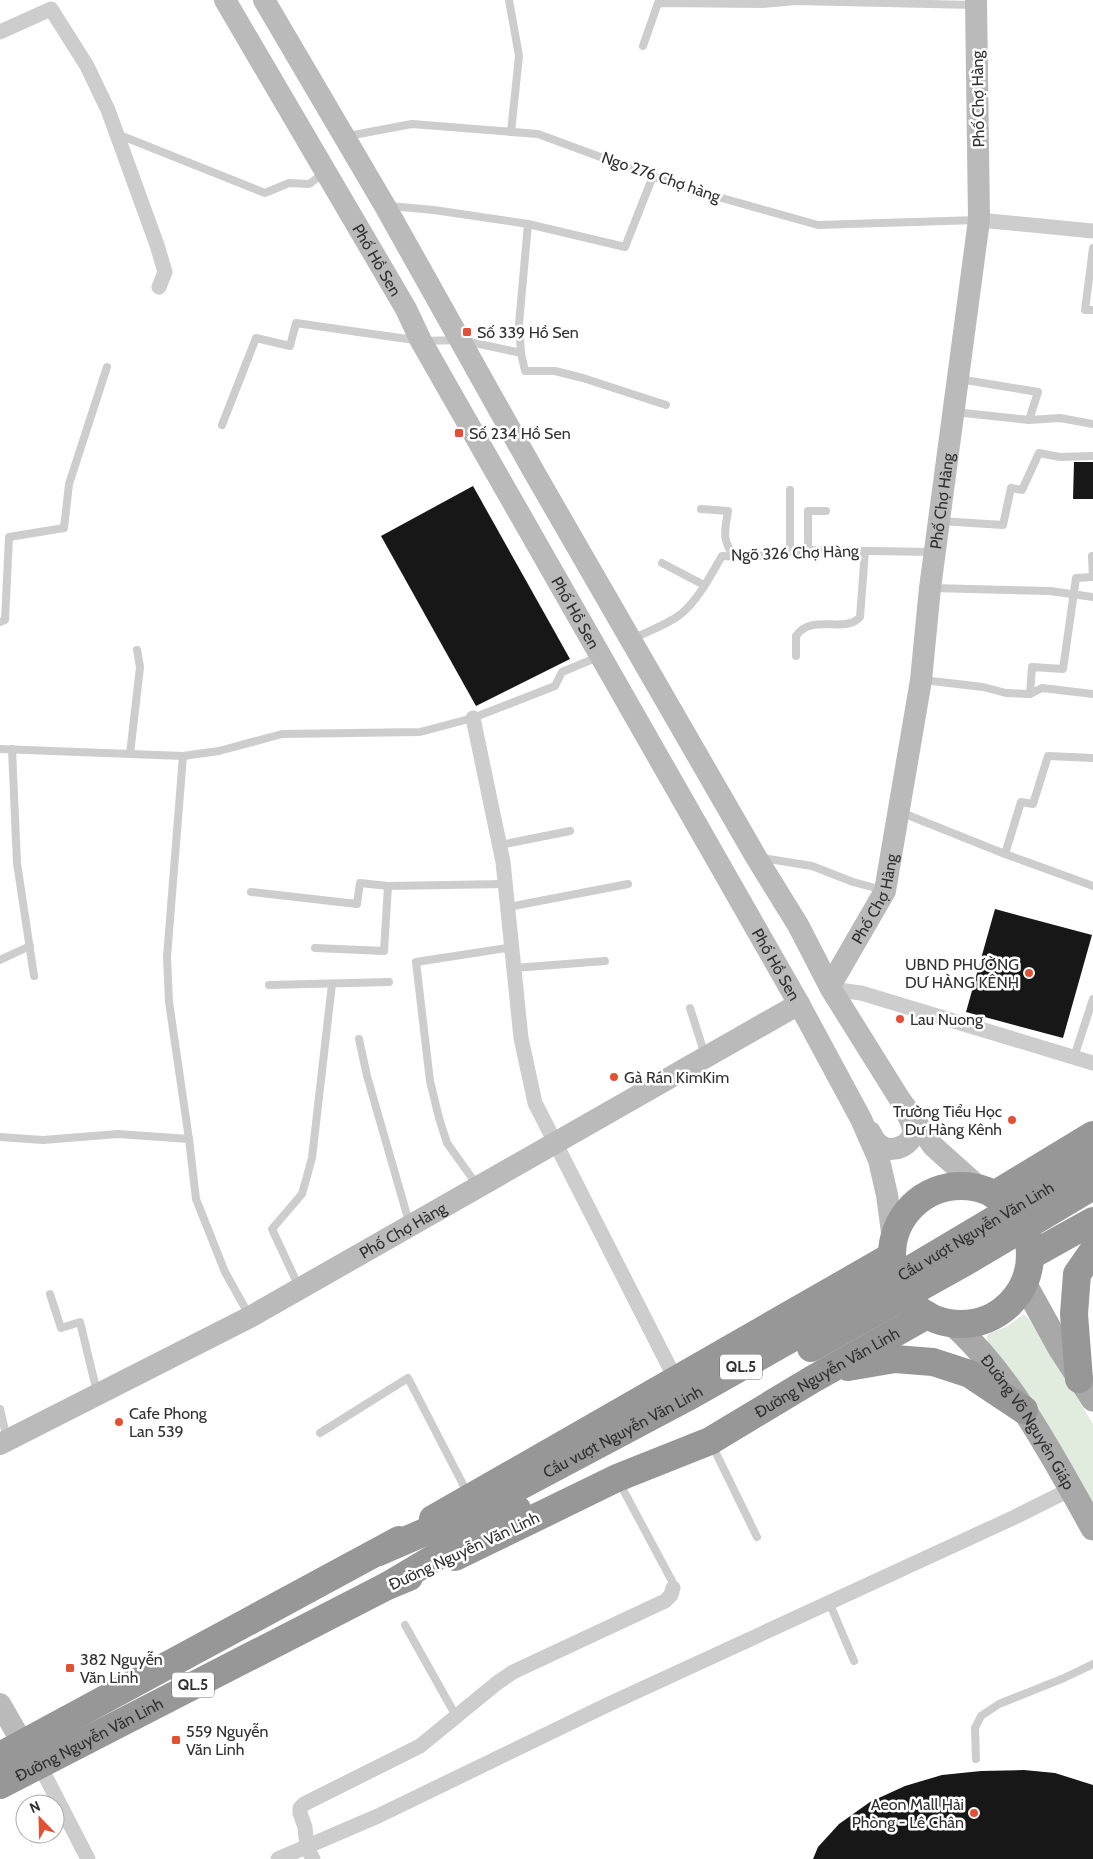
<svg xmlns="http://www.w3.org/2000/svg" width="1093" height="1859" font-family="Cabin,sans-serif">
<rect width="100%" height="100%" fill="#fff"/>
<path fill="#e2ecde" d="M1024 1314 1029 1319 1093 1424V1506L987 1340V1336L990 1333 1006 1327Z"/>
<g fill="#171717">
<path d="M1074 462H1093V499H1073Z"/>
<path d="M473 486 570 659 476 706 381 536Z"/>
<path d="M995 909 1092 935 1063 1038 966 1012Z"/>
<path d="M1024 1770 1055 1773 1093 1785V1859H813L818 1847 839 1824 870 1802 905 1786 942 1775 981 1771Z"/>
</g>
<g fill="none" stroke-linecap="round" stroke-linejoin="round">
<g stroke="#cdcdcd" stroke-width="8">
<path d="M509 0 519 56 511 132"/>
<path d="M643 46 658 3 762 4 796 1 974 5"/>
<path d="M117 134 265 193 289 183 309 184 323 174"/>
<path d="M348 136 412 124 538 134 679 186 818 225 977 220"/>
<path d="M390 206 434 210 528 224 625 247 653 176"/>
<path d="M1093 248 1085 310H1093"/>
<path d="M521 353 519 324 528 224"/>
<path d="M959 379 1038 392 1029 420"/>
<path d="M954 412 1029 420 1060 418 1093 424"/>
<path d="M222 425 256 338 290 346 296 323 421 341 461 340 521 353 525 371H555L583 378 666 405"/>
<path d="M790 490V551"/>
<path d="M701 509 728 511C725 530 721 540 735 557"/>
<path d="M940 521 1003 525 1011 488 1022 490 1039 453 1060 457 1093 456"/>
<path d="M808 550V511H826"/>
<path d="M662 563 704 585"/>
<path d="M933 588 1050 591 1093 597"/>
<path d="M0 622 5 620 9 537 64 528 69 484 107 367"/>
<path d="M632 639C648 631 667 625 681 614 699 599 710 576 722 556L751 557 808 550 933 552"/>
<path d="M796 656V636C811 613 846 634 860 617L865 551"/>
<path d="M923 680 983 687 1006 693 1030 694 1042 688 1093 694"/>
<path d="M1030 694 1032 667 1063 669 1076 578 1093 577 1092 556"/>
<path d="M0 749 183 756 219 751 282 734 420 732 473 718 555 686 562 672 598 657"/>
<path d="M12 749 17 863 34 976"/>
<path d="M130 754 140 667 137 650"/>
<path d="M183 756 167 957 169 1002 189 1139"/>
<path d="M900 812 1005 854 1093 886"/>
<path d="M500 845 570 831"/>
<path d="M1005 854 1021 802 1033 804 1048 756 1093 758"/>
<path d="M762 858 812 866 853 882 883 890"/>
<path d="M251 892 357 904 360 883 388 886"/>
<path d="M508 907 628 884"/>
<path d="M315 948 384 951 388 886 505 884"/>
<path d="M0 960 30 946"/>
<path d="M514 968 605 961"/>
<path d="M269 985 389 982"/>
<path d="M690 1008 705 1055"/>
<path d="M359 1039 367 1076 409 1222"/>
<path d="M1074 1057 1093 999"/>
<path d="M0 1137 43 1140 118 1134 189 1139 196 1199 225 1272 249 1315"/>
<path d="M477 1185 447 1143 439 1118 430 1081 416 962 513 947"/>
<path d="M299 1287 272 1229 302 1194 312 1158 332 984"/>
<path d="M50 1294 61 1328 80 1322 97 1392"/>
<path d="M0 1409 7 1439"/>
<path d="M320 1433 408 1378 468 1494"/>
<path d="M712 1445 757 1537"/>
<path d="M619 1482 672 1581 673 1588"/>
<path d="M829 1602 854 1661"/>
<path d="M405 1625 456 1716"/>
<path d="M976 1759 975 1728 981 1716 999 1704 1064 1678 1093 1664"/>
</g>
<g stroke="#cdcdcd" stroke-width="15">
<path d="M0 32 51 9 87 66 108 110 157 245 165 272 159 287"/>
<path d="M979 220 1093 231"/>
<path d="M473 718 503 862 521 1038 535 1103 676 1380"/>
<path d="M831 989 861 993 1093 1063"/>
<path d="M39 1764 88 1859"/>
<path d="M278 1859 378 1816 607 1705 1015 1517 1071 1489"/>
<path d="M313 1859 307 1848 305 1827 300 1813V1808L304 1804 420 1746 497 1683 513 1672 665 1601 671 1595 673 1588"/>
</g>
<g stroke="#bababa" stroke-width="22">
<path id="s1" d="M225 0 406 309 421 341 799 1004 861 1119 879 1160 887 1195 893 1240"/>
<path d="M264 0 385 206 534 472 756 857 798 925 831 989 899 1098 933 1146 981 1189"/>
<path id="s2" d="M830 986 885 891 921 680 930 588 979 220 976 0"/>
<path d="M870 1132C873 1138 877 1145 883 1147 895 1153 913 1144 913 1131 913 1124 909 1118 906 1112"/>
<path id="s3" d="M0 1444 250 1317 799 1004"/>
<path d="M0 1704 23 1744"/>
</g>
<g stroke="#a8a8a8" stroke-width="25">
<path d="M1024 1283 1060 1348 1093 1399"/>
<path id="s4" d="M953 1324C1012 1377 1054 1459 1093 1528"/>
</g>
<g stroke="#979797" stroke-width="28">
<circle cx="961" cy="1255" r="69"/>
<path d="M994 1195 1093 1135"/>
<path d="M1030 1256 1093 1221"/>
<path d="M848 1367 895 1359 933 1362 970 1374 1024 1410"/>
<path d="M1079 1379 1074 1314 1077 1274 1093 1251"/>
<path d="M433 1519 892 1256"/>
<path id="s5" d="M455 1557 617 1478 710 1441 813 1379 927 1315"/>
<path d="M0 1756 399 1540"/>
<path id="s6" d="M0 1785 387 1586 409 1577"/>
</g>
<g stroke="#979797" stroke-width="28">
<path d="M811 1348 967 1261 1093 1186"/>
<path id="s7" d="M379 1552 471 1512 686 1398 859 1300 1093 1161"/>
<path d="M387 1586 517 1509"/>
</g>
</g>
<g fill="#e35135" stroke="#fff" stroke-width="2">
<rect x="462" y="327" width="10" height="10" rx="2.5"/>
<rect x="454" y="428" width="10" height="10" rx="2.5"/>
<circle cx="1029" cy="973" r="5"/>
<circle cx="900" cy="1019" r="5"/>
<circle cx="614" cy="1077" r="5"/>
<circle cx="1012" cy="1120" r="5"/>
<circle cx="119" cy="1422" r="5"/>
<rect x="65" y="1663" width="10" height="10" rx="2.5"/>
<rect x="171" y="1735" width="10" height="10" rx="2.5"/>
<circle cx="974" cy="1813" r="5"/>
</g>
<g text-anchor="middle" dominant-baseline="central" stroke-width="5" stroke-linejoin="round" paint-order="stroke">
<g fill="#fff" stroke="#6e6e6e" stroke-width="1">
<rect x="720" y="1354.5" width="42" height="25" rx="4"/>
<rect x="172" y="1672.5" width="42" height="25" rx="4"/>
</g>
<g font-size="15" font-weight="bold" fill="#303030">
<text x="741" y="1367">QL.5</text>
<text x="193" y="1685">QL.5</text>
</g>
<g font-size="16" fill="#303030" stroke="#fff">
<text transform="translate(978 99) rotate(-91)">Phố Chợ Hàng</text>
<text transform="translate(661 177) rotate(19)">Ngo 276 Chợ hàng</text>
<text stroke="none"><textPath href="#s1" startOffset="301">Phố Hồ Sen</textPath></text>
<text stroke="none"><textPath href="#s2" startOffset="504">Phố Chợ Hàng</textPath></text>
<text transform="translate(795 553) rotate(-2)">Ngõ 326 Chợ Hàng</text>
<text stroke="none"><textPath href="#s1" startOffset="706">Phố Hồ Sen</textPath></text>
<text stroke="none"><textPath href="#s2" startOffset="99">Phố Chợ Hàng</textPath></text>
<text stroke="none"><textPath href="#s1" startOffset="1111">Phố Hồ Sen</textPath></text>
<text stroke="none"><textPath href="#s3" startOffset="456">Phố Chợ Hàng</textPath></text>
<text stroke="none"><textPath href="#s7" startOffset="678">Cầu vượt Nguyễn Văn Linh</textPath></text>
<text stroke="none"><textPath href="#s5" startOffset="416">Đường Nguyễn Văn Linh</textPath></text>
<text stroke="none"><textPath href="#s4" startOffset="124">Đường Võ Nguyên Giáp</textPath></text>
<text stroke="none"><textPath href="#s7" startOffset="272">Cầu vượt Nguyễn Văn Linh</textPath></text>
<text transform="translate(464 1551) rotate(-25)">Đường Nguyễn Văn Linh</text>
<text stroke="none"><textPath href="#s6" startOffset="100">Đường Nguyễn Văn Linh</textPath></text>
</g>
<g font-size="16" fill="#303030" stroke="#fff" text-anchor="start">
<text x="477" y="332">Số 339 Hồ Sen</text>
<text x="469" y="433">Số 234 Hồ Sen</text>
<text x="1019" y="964" text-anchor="end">UBND PHƯỜNG<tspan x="1019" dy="18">DƯ HÀNG KÊNH</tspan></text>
<text x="910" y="1019">Lau Nuong</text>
<text x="624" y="1077">Gà Rán KimKim</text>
<text x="1002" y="1111" text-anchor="end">Trường Tiểu Học<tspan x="1002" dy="18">Dư Hàng Kênh</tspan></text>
<text x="129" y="1413">Cafe Phong<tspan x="129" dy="18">Lan 539</tspan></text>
<text x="80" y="1659">382 Nguyễn<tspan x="80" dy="18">Văn Linh</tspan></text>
<text x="186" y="1731">559 Nguyễn<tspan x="186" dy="18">Văn Linh</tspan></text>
<text x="964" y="1804" text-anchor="end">Aeon Mall Hải<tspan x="964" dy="18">Phòng - Lê Chân</tspan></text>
</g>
</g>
<g transform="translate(40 1819) rotate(337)"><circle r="24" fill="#ffffff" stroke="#acacac"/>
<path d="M0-4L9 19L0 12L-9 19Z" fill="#e35135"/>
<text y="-8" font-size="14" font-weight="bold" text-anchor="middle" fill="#303030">N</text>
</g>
</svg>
